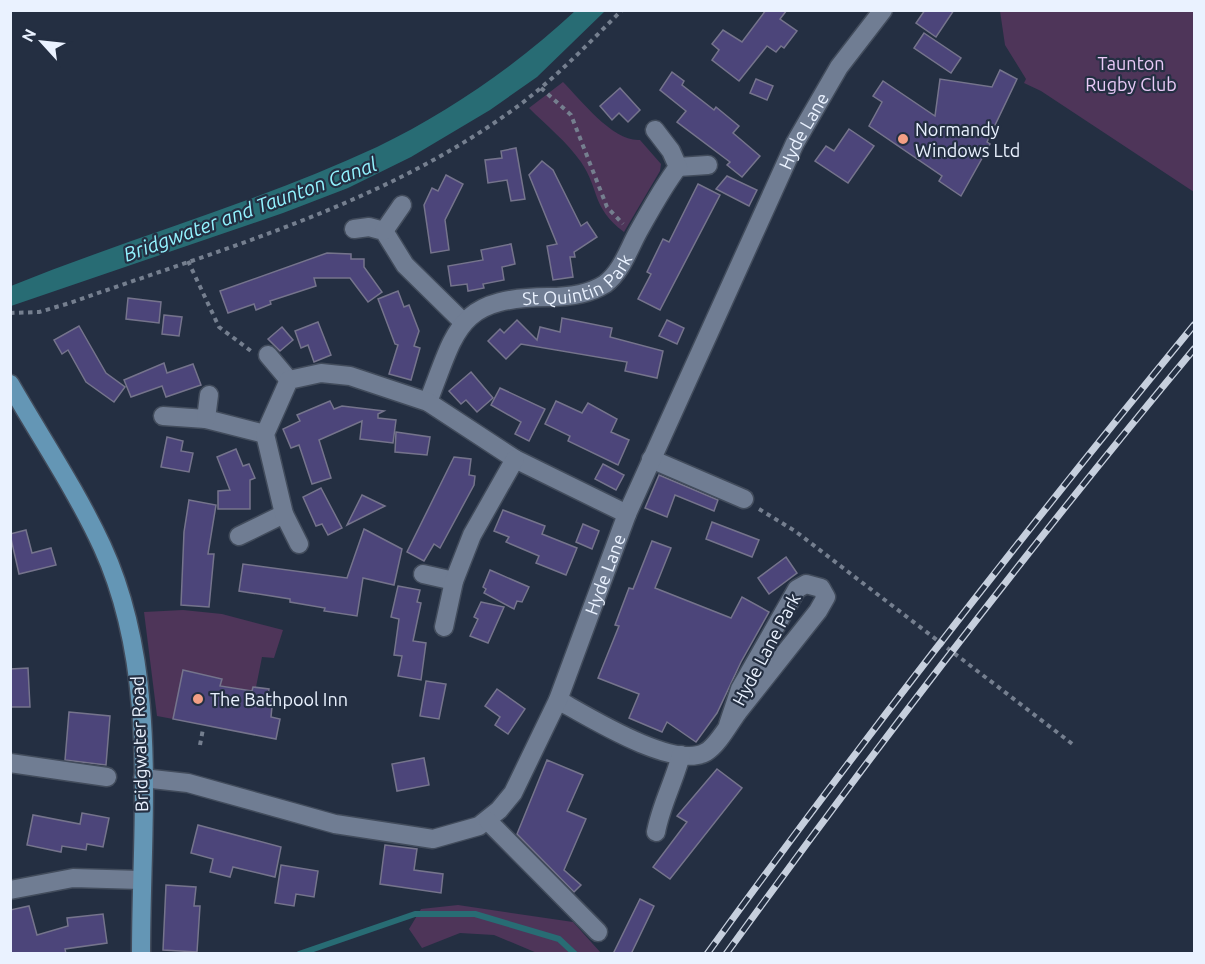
<svg xmlns="http://www.w3.org/2000/svg" width="1205" height="964" font-family="Ubuntu,sans-serif">
<rect width="100%" height="100%" fill="#242f42"/>
<g fill="#4e3559">
<path d="M1000 11H1194V192L1041 91 1024 83 1026 79 1005 45Z"/>
<path d="M563 82C581 100 613 142 640 140L661 164 660 171 624 232C591 207 600 190 581 162 567 142 546 125 529 108Z"/>
<path d="M183 610 222 614 283 630 274 658 262 657 256 687H253L252 691 219 692 222 679 183 670 173 719 157 716 144 612Z"/>
<path d="M458 905 573 922 601 953H537L494 935 460 933 422 948 409 929 421 909Z"/>
</g>
<path fill="#286c74" d="M575 11H605L537 77 490 110 411 157 348 188 283 213 11 306V286C132 237 259 202 377 147 449 112 517 65 575 11Z"/>
<g fill="none" stroke-linecap="round" stroke-linejoin="round">
<path stroke="#286c74" stroke-width="6" d="M299 954 415 914H475L559 939 575 954"/>
</g>
<g fill="#4c457a" stroke="#75748c" stroke-width="1.5">
<path d="M766 10H787L780 19 797 31 784 48 781 46 776 52 767 46 739 81 712 60 719 50 712 44 723 30 742 42Z"/>
<path d="M925 10H954L936 37 916 23Z"/>
<path d="M924 33 961 58 951 73 914 48Z"/>
<path d="M1000 70 1017 79 987 142 990 144 961 196 939 181 942 176 869 126 882 102 873 96 883 81 935 116 940 79 992 87Z"/>
<path d="M672 72 684 81 682 85 714 110 716 107 739 126 733 133 760 156 742 177 727 165 730 162 677 122 686 111 660 90Z"/>
<path d="M756 79 773 86 767 100 750 93Z"/>
<path d="M620 88 640 110 628 122 619 113 612 120 600 106Z"/>
<path d="M849 129 874 146 848 183 815 161 826 146 834 151Z"/>
<path d="M516 148 525 199 511 201 507 180 488 183 485 160 502 158 501 151Z"/>
<path d="M542 161 553 170 581 226 587 222 597 237 574 252 575 257H570L573 277 553 280 547 246 557 244 529 175Z"/>
<path d="M446 175 463 184 445 220 449 250 431 253 424 205 432 188 438 191Z"/>
<path d="M727 176 757 190 749 206 716 189Z"/>
<path d="M698 184 720 195 660 310 638 299 651 274 647 272 663 239 669 242Z"/>
<path d="M511 244 515 264 502 267 504 280 483 284 484 288 468 291 467 284 451 286 448 266 483 260 481 250Z"/>
<path d="M327 253 351 254V259H364V267L382 292 368 302 350 278H314L316 286 270 301 271 304 256 310 254 304 228 313 220 291Z"/>
<path d="M398 291 404 307 409 305 419 331 414 346 420 348 411 380 389 374 398 345 395 344 378 299Z"/>
<path d="M128 298 161 302 159 323 126 319Z"/>
<path d="M164 315 182 317 179 336 162 334Z"/>
<path d="M562 318 612 328 610 337 663 351 657 378 625 371 627 362 521 344 506 359 488 341 500 329 504 333 517 320 537 340 540 327 560 332Z"/>
<path d="M667 320 684 328 677 344 659 336Z"/>
<path d="M318 322 331 355 314 362 308 345 301 348 295 331Z"/>
<path d="M79 326 106 373 125 387 114 402 86 382 68 350 62 354 54 340Z"/>
<path d="M282 327 293 340 280 351 268 339Z"/>
<path d="M164 363 167 373 193 364 201 385 166 397 162 386 131 397 124 380Z"/>
<path d="M471 372 493 398 477 412 466 400 461 404 449 391Z"/>
<path d="M500 388 545 409 529 441 515 434 521 422 491 405Z"/>
<path d="M330 401 334 409 342 406 384 411 378 414V418L396 420 393 443 360 439 362 421 319 440 331 478 312 484 299 445 291 448 283 429 300 421 297 415Z"/>
<path d="M556 401 582 413 588 403 617 419 611 432 629 440 618 465 568 441 570 436 545 424Z"/>
<path d="M396 432 430 437 427 455 395 452Z"/>
<path d="M167 437 183 441 181 451 193 453 189 472 161 467Z"/>
<path d="M236 449 243 466 249 464 255 478 250 480V509H218V491L230 490 217 457Z"/>
<path d="M454 457 471 459 469 475 475 476 474 485 440 548 434 544 424 561 407 552Z"/>
<path d="M603 464 624 475 616 490 595 479Z"/>
<path d="M659 475 718 500 714 511 675 495 667 517 645 508Z"/>
<path d="M321 488 342 528 328 535 322 524 316 526 303 497Z"/>
<path d="M362 495 385 506 347 525Z"/>
<path d="M189 500 216 505 208 554H214L209 607 181 605 184 532Z"/>
<path d="M503 510 545 526 542 534 577 548 566 575 536 563 539 556 506 542 509 537 494 531Z"/>
<path d="M712 522 759 540 752 557 706 539Z"/>
<path d="M583 524 599 531 592 549 576 542Z"/>
<path d="M364 529 402 549 394 585 363 578 357 616 324 611 325 608 290 602V599L239 591 243 564 347 578Z"/>
<path d="M26 530 32 553 51 548 56 565 19 574 10 534Z"/>
<path d="M652 541 671 548 655 588 731 618 742 597 769 612 741 662 717 713 696 742 667 722 662 732 629 718 639 694 598 678 619 626 615 625 629 588 633 589Z"/>
<path d="M786 557 797 573 769 594 758 578Z"/>
<path d="M490 570 529 587 522 602 517 601 514 609 484 593 486 589 483 587Z"/>
<path d="M398 586 420 590 417 602 421 603 413 641 426 643 421 680 398 676 402 656 394 655 399 619 391 617Z"/>
<path d="M481 602 504 607 488 643 470 636 478 619 474 617Z"/>
<path d="M28 668 30 707H10V669Z"/>
<path d="M183 670 222 679 220 686 252 691 253 687 269 689 268 696H273L271 717 280 719 276 739 173 719Z"/>
<path d="M426 681 446 684 439 719 420 716Z"/>
<path d="M497 689 525 709 508 734 495 725 500 717 485 706Z"/>
<path d="M69 712 110 716 106 765 65 760Z"/>
<path d="M424 758 429 785 397 791 392 764Z"/>
<path d="M547 760 583 775 567 811 586 819 564 870 581 885 574 892 517 834Z"/>
<path d="M717 769 742 788 670 879 653 867 687 822 677 816Z"/>
<path d="M82 813 109 818 103 847 87 844 86 850 62 846 61 852 27 845 33 815 80 824Z"/>
<path d="M198 825 281 847 275 877 233 867 230 877 210 872 213 859 191 853Z"/>
<path d="M385 845 417 849 414 870 443 874 441 893 380 884Z"/>
<path d="M281 865 318 871 314 897 296 894 294 906 275 903Z"/>
<path d="M166 885 196 887 194 906H200L197 952 163 950Z"/>
<path d="M640 899 654 906 631 954H613Z"/>
<path d="M29 906 37 935 68 926 67 918 103 914 107 943 65 949 66 954H10V910Z"/>
</g>
<g fill="none" stroke-linecap="round" stroke-linejoin="round">
<g stroke="#424c5c" stroke-width="21">
<g id="minor">
<path d="M678 167 708 165"/>
<path d="M354 229 369 227 384 231 405 265 463 322"/>
<path d="M384 231 402 205"/>
<path d="M268 355 289 380"/>
<path id="s1" d="M428 402C457 328 457 298 548 297 567 297 588 295 605 284 621 272 628 251 637 234 650 211 662 188 678 167L671 151 655 130"/>
<path d="M163 416 206 419 265 434"/>
<path d="M206 419 209 395"/>
<path d="M651 459 744 499"/>
<path d="M239 536 284 514"/>
<path d="M299 544 284 514 265 434 289 380 321 373 350 376 428 402 515 459 627 514"/>
<path d="M423 574 454 581"/>
<path d="M444 627 454 581 472 535 515 459"/>
<path d="M558 700C587 716 675 771 706 752 718 745 729 724 738 712L818 611 826 597 821 588 806 584 797 589 740 689 728 725"/>
<path d="M10 763 107 777"/>
<path id="s2" d="M143 778 188 783 335 824 433 839 479 826 499 810 513 793 558 700 627 514 795 143 839 67 883 10"/>
<path d="M488 821 598 932"/>
<path d="M656 832C661 805 674 782 681 755"/>
<path d="M10 890 73 878 141 880"/>
</g>
</g>
<g stroke="#424c5c" stroke-width="21">
<path id="major" d="M10 384C41 438 76 490 102 546 160 672 141 819 141 954"/>
</g>
<g stroke="#757f8f" stroke-width="4" stroke-dasharray="4.5 4.5" stroke-linecap="butt">
<path d="M541 88 571 115 607 207 623 224"/>
<path d="M188 261 219 327 251 351"/>
<path d="M10 313 39 312 70 303C218 250 378 206 507 114 550 84 585 47 622 10"/>
<path d="M759 509 795 531 1075 746"/>
<path d="M200 745 203 729"/>
</g>
<use href="#minor" stroke="#707d93" stroke-width="18"/>
<use href="#major" stroke="#6496b5" stroke-width="18"/>
<g stroke="#c6cfdd" stroke-width="7">
<g id="rail">
<path d="M707 954C863 739 1026 530 1194 325"/>
<path d="M726 954C876 747 1031 545 1194 349"/>
</g>
</g>
<use href="#rail" stroke="#242f42" stroke-width="4.5" stroke-dasharray="14" stroke-linecap="butt"/>
</g>
<g fill="#f39f85" stroke="#242f42" stroke-width="2">
<circle cx="903" cy="139" r="6"/>
<circle cx="198" cy="699" r="6"/>
</g>
<g text-anchor="middle" dominant-baseline="central" stroke-width="4.5" stroke-linejoin="round" paint-order="stroke">
<g font-size="18" fill="#e9caf7" stroke="#242f42">
<text x="1131" y="63">Taunton<tspan x="1131" dy="21">Rugby Club</tspan></text>
</g>
<g font-size="18" fill="#eaf2ff" stroke="#242f42" text-anchor="start">
<text x="915" y="129">Normandy<tspan x="915" dy="21">Windows Ltd</tspan></text>
<text x="210" y="699">The Bathpool Inn</text>
</g>
<g font-size="18" fill="#eaf2ff" stroke="#242f42">
<text stroke="none"><textPath href="#s2" startOffset="1116">Hyde Lane</textPath></text>
<text stroke="none"><textPath href="#s1" startOffset="213">St Quintin Park</textPath></text>
<text stroke="none"><textPath href="#s2" startOffset="630">Hyde Lane</textPath></text>
<text transform="translate(766 649) rotate(-62)">Hyde Lane Park</text>
<text transform="translate(139 744) rotate(-92)">Bridgwater Road</text>
</g>
<g font-size="20" font-style="italic" fill="#93f3ff" stroke="#242f42">
<text transform="translate(250 209) rotate(-20)">Bridgwater and Taunton Canal</text>
</g>
</g>
<rect width="1205" height="964" fill="none" stroke="#eaf2ff" stroke-width="24"/>
<g transform="translate(42 42) rotate(297)" stroke="#242f42" stroke-width="4.5" paint-order="stroke">
<path d="M0-4.5L10 22L0 15L-10 22Z" fill="#eaf2ff"/>
<text y="-9" font-size="16" font-weight="bold" text-anchor="middle" fill="#eaf2ff">N</text>
</g>
</svg>
